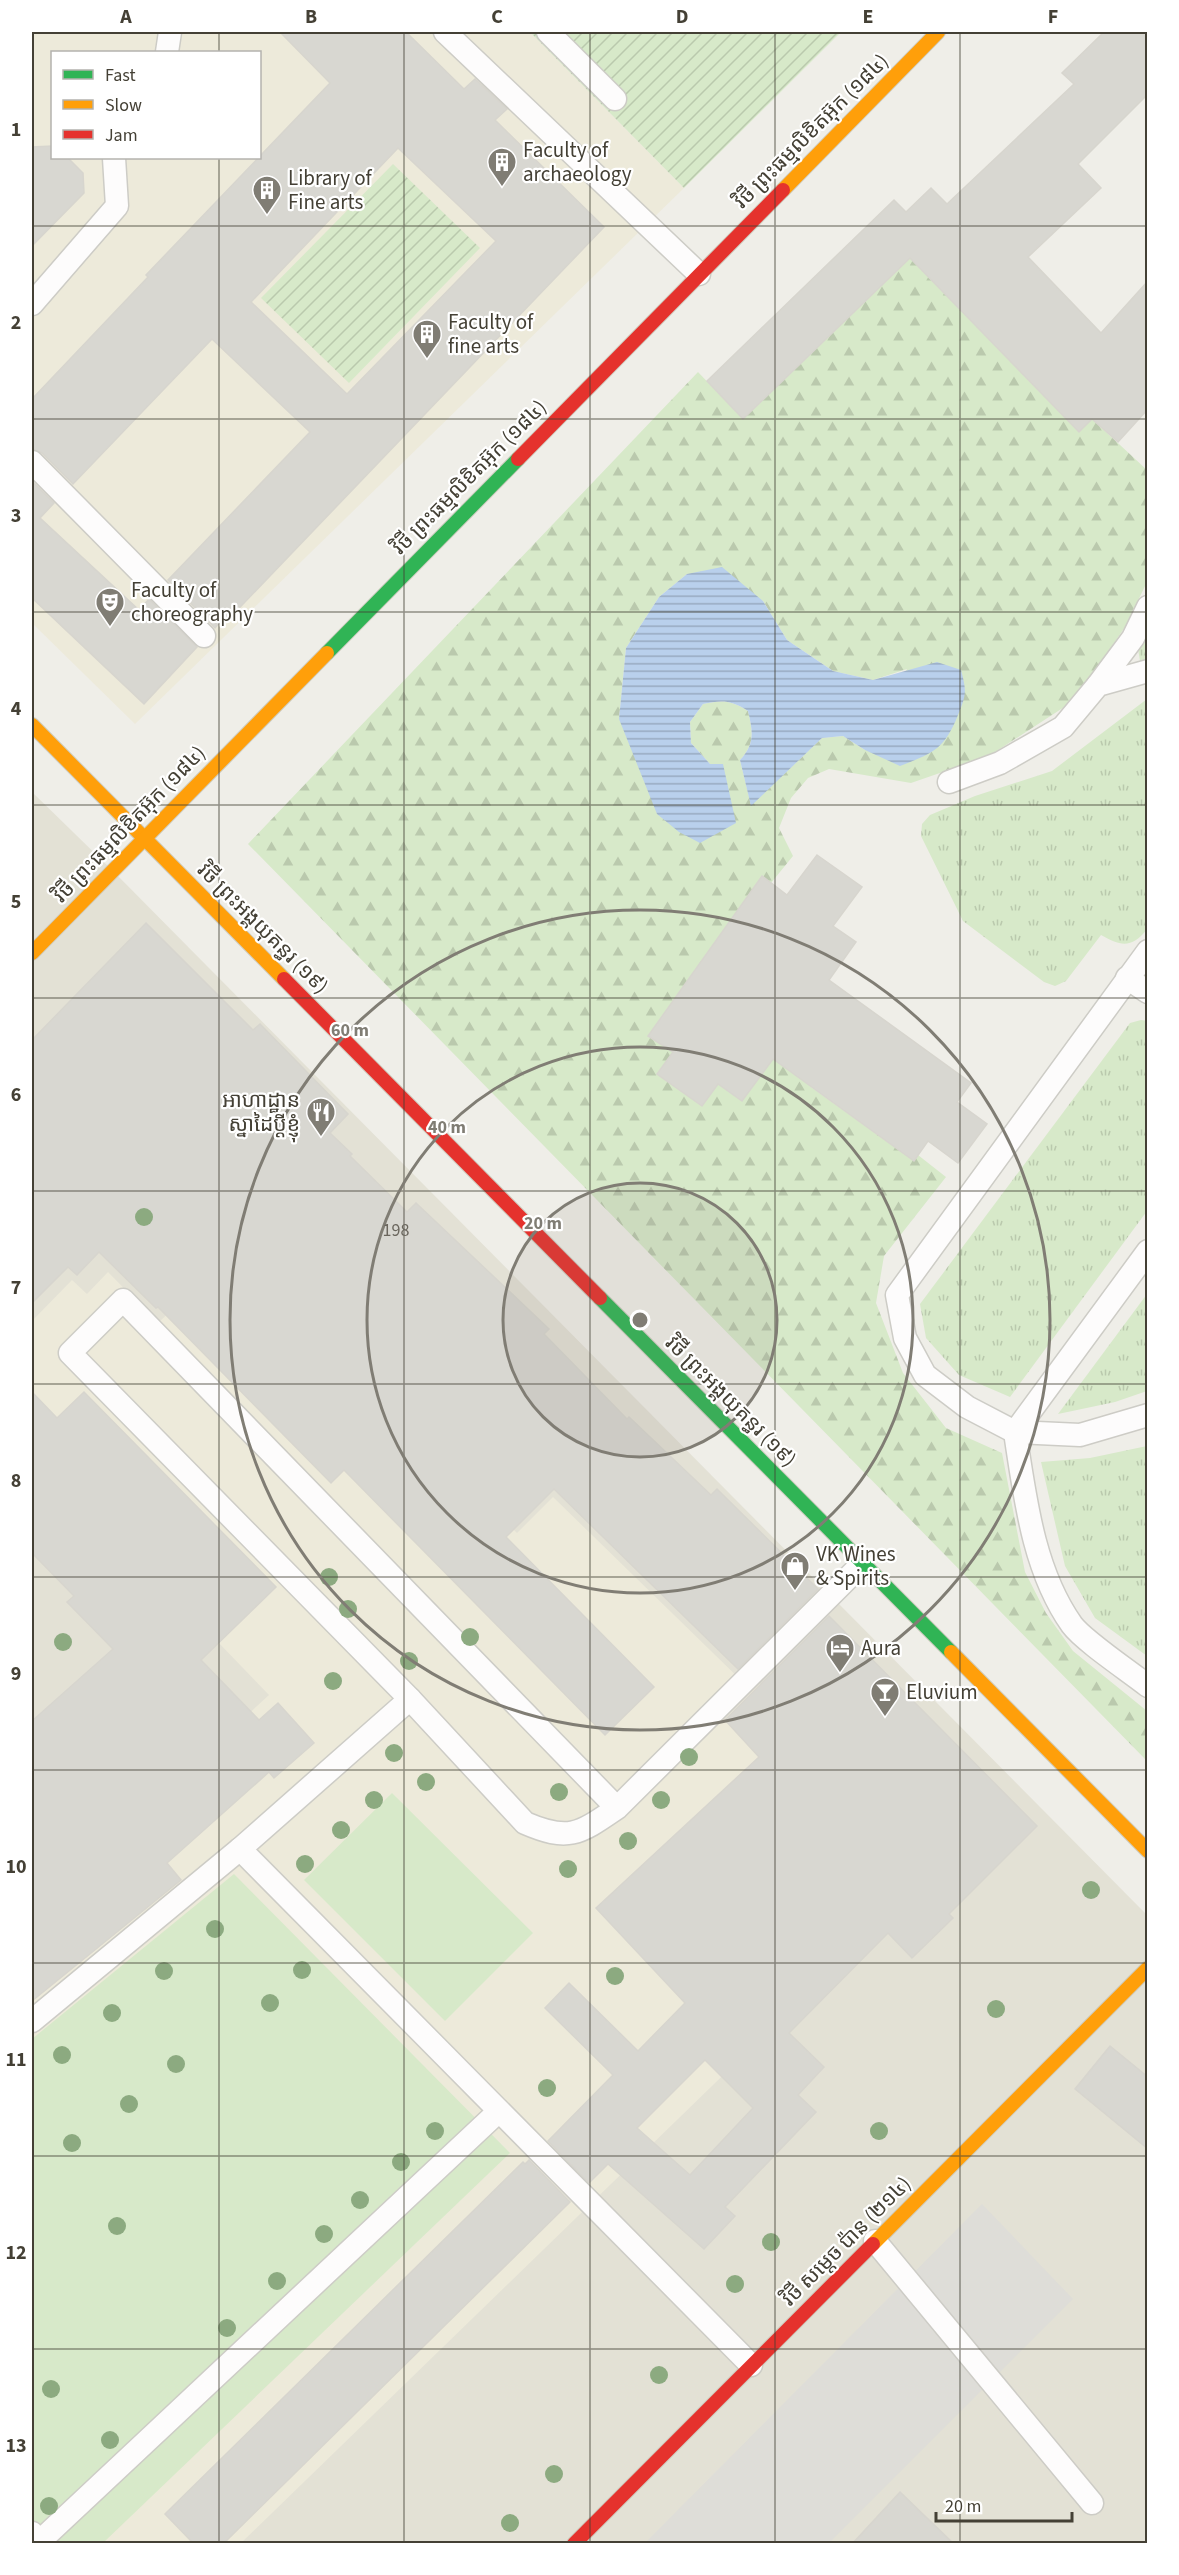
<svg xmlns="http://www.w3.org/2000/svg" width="1179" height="2575" font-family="'Source Sans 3','Noto Sans Khmer',sans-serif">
<defs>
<pattern id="grass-tufts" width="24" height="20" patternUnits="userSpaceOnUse" patternTransform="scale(1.5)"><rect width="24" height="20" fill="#d7e9c9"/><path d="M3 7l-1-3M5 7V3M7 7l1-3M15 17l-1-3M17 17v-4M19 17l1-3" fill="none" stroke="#bac9ad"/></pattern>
<pattern id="forest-firs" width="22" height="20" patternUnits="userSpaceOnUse" patternTransform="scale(1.5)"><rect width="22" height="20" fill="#d7e9c9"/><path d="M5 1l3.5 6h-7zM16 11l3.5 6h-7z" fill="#bac9ad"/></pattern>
<pattern id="garden-furrows" width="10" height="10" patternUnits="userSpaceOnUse" patternTransform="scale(1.5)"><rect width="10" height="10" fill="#d7e9c9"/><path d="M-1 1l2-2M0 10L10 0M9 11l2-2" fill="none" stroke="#bac9ad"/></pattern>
<pattern id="water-rules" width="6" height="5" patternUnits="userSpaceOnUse" patternTransform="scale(1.5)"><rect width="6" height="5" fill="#b9d0ec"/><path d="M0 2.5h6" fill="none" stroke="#98aac0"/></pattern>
</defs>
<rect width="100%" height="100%" fill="#efeee8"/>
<path fill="#e3e1d5" d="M32 792 113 871 1147 1915V2543H32Z"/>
<g fill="#edeada" fill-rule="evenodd">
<path d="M32 32H530L684 188 135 724 32 623ZM52 52H260V158H52Z"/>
<path d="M234 1251 517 1533 553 1497 751 1690 759 1683 851 1780 777 2023 241 2543H32V1903L203 1756 269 1695 32 1449V1321L72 1280 87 1294 108 1272 158 1323Z"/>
</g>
<g fill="url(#grass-tufts)">
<path d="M1147 636V660L1140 661 1138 648Z"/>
<path d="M1147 699V929C1132 949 1120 946 1101 935L1066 981 1055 986 1044 982 963 921 921 836 922 824 930 815 975 796 1052 771Z"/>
<path d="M1141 1020 1148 1021 1147 1211 1010 1397 959 1375 926 1338 920 1304 1130 1023Z"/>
<path d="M1147 1294V1391L1115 1402 1058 1414Z"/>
<path d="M1147 1446H1148L1147 1656 1095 1618 1065 1566 1041 1462 1090 1458Z"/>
</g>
<path fill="url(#forest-firs)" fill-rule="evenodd" d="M910 258 1079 432 1092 419 1147 470V582L1125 627 1075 700 989 756 911 783 829 769 808 778 791 798 779 828 793 856 771 883 762 876 649 1036 673 1052 657 1074 702 1106 718 1084 742 1101 779 1051 811 1087 914 1161 918 1155 946 1177 884 1256 876 1303 903 1373 946 1428 1002 1453 1025 1572 1046 1613 1073 1651 1147 1711V1761L248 844 698 372 743 419ZM687 574 763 601 787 640 833 671 873 680 907 669 865 750 843 736 822 738 751 805 740 760C755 744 753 732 748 711 731 700 722 700 703 704L690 722 691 743 710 764 619 719 626 648 659 597Z"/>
<g fill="#d7e9c9">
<path d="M392 1793 533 1933 445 2021 304 1880Z"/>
<path d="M234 1874 510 2153 103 2543 32 2544V2039Z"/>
</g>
<g fill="url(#garden-furrows)">
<path d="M530 32H841L684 188Z"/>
<path d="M393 164 480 248 349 383 261 298Z"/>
</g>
<path fill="#deddd8" d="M982 2204 1073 2299 829 2543 644 2544Z"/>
<path fill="url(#water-rules)" d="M722 567 763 601 787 640 833 671 873 680 937 662 961 670C967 692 966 695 958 715 944 750 933 753 900 766L865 750 843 736 822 738 751 806 740 760C755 744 753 732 748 711 731 700 722 700 703 704L690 722 691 743 710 764H723L736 823 700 843 679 832 657 814 619 719 626 648 659 597 687 574Z"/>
<g fill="#d8d7d1" stroke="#d7d5ce" stroke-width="1.5" fill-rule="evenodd">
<path d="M280 32H406L464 89 475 79 507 109 495 120 604 227 223 625 220 622 215 628 168 580 310 432 212 339 73 484 42 453 32 449V399L148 277 146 275 330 83ZM398 148 496 241 347 394 251 302Z"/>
<path d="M1104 32H1148V94L1078 164 1101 188 1028 257 1101 333 1148 281V409L1118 442 1092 419 1079 432 910 258 743 419 707 381 894 200 906 212 931 188 947 204 1074 84 1062 73Z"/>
<path d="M52 146V158H68L83 173 84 193 32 246V147Z"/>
<path d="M32 481 54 503 40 518 139 610 149 599 197 647 144 704 32 598Z"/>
<path d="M817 855 862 887 833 926 856 942 829 980 971 1083 957 1102 987 1124 958 1163 928 1141 914 1161 773 1059 742 1101 718 1084 702 1106 657 1074 673 1052 648 1036 762 876 787 895Z"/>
<path d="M146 923 253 1030 260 1024 348 1114 330 1133 352 1154 350 1156 407 1212 416 1203 549 1329 544 1334 627 1419 629 1417 711 1495 717 1489 818 1589 738 1669 554 1489 506 1537 654 1687 605 1735 344 1470 331 1483 158 1307 156 1308 99 1252 77 1275 68 1267 32 1303V1040Z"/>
<path d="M32 1392 57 1418 84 1392 276 1587 201 1660 259 1720 278 1703 314 1743 274 1778 269 1772 167 1863 181 1880 32 2001V1721L113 1649 67 1602 74 1596 32 1553Z"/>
<path d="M829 1616 1037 1826 949 1914 953 1918 912 1958 888 1933 789 2033 824 2067 798 2095 816 2112 725 2207 735 2216 704 2249 608 2164 589 2183 548 2141 613 2075 545 2008 569 1983 638 2051 685 2003 596 1908 759 1757 725 1720ZM705 2060 753 2108 690 2175 637 2128Z"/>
<path d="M1110 2046 1148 2077V2149L1075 2089Z"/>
<path d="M529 2160 570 2202 223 2544H194L165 2514 523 2162 525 2164Z"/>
<path d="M900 2492 954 2544H852Z"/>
</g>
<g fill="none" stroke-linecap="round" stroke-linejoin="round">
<g stroke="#cdccc6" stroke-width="25">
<g id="lane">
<path d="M445 32 699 274"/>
<path d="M548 32 615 99"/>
<path d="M167 52 170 32"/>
<path d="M32 304 117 206 114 158"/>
<path d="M32 462 204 636"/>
<path d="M1098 685 1133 638 1148 607"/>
<path d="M949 782 1000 763 1063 727 1098 685 1148 671"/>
<path d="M1148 951 897 1295 905 1338 925 1375 967 1407 1015 1432 1080 1435 1148 1415"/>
<path d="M1127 978 1148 992"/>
<path d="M1148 1251 1015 1432C1025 1497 1033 1570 1072 1625 1084 1641 1129 1671 1148 1686"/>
<path d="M617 1808 123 1300 70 1353 410 1699 525 1823C569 1842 579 1834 617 1808L862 1564"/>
<path d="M240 1849 751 2365"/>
<path d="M32 2021 240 1849 410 1699"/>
<path d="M875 2241 1092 2503"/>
<path d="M32 2533 39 2542 499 2111"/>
</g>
</g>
<g stroke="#ceccbf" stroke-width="16">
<g id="fast">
<path d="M327 653 518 459"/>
<path d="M600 1298 951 1652"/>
</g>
</g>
<g stroke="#ceccbf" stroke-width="16">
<g id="slow">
<path d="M783 190 938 32"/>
<path d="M32 725 284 979"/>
<path d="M32 953 327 653"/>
<path d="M951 1652 1148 1851"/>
<path d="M873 2244 1148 1968"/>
</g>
</g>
<g stroke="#ceccbf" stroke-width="16">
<g id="jam">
<path d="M518 459 783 190"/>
<path d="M284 979 600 1298"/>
<path d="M574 2544 873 2244"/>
</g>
</g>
<use href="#lane" stroke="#fdfcfc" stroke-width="22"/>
<use href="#fast" stroke="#30b455" stroke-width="14"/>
<use href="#slow" stroke="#ff9f0a" stroke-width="14"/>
<use href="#jam" stroke="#e5322d" stroke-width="14"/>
</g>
<g fill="#8caa80">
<circle cx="144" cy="1217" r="9"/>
<circle cx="329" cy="1577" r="9"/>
<circle cx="348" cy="1609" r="9"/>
<circle cx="470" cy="1637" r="9"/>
<circle cx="63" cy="1642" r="9"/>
<circle cx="409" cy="1661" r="9"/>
<circle cx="333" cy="1681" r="9"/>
<circle cx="394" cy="1753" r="9"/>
<circle cx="689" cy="1757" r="9"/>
<circle cx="426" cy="1782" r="9"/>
<circle cx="559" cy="1792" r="9"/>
<circle cx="374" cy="1800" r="9"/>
<circle cx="661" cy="1800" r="9"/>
<circle cx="341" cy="1830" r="9"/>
<circle cx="628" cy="1841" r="9"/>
<circle cx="305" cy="1864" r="9"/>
<circle cx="568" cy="1869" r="9"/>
<circle cx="1091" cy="1890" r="9"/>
<circle cx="215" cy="1929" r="9"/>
<circle cx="302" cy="1970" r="9"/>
<circle cx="164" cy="1971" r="9"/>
<circle cx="615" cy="1976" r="9"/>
<circle cx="270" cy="2003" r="9"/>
<circle cx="996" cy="2009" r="9"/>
<circle cx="112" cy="2013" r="9"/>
<circle cx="62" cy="2055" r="9"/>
<circle cx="176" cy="2064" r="9"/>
<circle cx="547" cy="2088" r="9"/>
<circle cx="129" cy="2104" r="9"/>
<circle cx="435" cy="2131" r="9"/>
<circle cx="879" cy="2131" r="9"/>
<circle cx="72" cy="2143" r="9"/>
<circle cx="401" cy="2162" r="9"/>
<circle cx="360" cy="2200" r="9"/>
<circle cx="117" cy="2226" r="9"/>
<circle cx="324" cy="2234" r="9"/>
<circle cx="771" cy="2242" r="9"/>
<circle cx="277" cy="2281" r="9"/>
<circle cx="735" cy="2284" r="9"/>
<circle cx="227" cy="2328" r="9"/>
<circle cx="659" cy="2375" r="9"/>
<circle cx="51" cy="2389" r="9"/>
<circle cx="110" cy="2440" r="9"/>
<circle cx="554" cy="2474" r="9"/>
<circle cx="49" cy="2506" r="9"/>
<circle cx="510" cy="2523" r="9"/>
</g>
<path fill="none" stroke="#444035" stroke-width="1.5" stroke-opacity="0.55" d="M219 32V52M404 32V2544M590 32V2544M775 32V2544M960 32V2544M219 158V2544M32 226H1148M32 419H1148M32 612H1148M32 805H1148M32 998H1148M32 1191H1148M32 1384H1148M32 1577H1148M32 1770H1148M32 1963H1148M32 2156H1148M32 2349H1148"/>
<circle cx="640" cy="1320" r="137" fill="#807d74" fill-opacity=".12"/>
<g fill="none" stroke="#807d74" stroke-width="3">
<circle cx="640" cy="1320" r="137"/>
<circle cx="640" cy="1320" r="273"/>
<circle cx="640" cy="1320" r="410"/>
</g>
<defs>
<g id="building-pin" transform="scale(1.5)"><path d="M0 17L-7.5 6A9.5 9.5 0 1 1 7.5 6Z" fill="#807d74" stroke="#fff"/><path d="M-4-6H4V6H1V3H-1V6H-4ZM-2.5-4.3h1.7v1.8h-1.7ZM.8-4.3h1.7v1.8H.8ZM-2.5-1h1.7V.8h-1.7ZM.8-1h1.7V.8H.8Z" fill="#fff"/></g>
<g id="theatre-pin" transform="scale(1.5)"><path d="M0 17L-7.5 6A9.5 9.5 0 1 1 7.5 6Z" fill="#807d74" stroke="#fff"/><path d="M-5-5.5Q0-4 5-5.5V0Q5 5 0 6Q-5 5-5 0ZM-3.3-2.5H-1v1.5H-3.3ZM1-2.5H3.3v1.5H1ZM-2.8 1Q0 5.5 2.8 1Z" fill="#fff"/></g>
<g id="restaurant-pin" transform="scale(1.5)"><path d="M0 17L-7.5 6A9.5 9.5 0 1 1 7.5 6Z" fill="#807d74" stroke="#fff"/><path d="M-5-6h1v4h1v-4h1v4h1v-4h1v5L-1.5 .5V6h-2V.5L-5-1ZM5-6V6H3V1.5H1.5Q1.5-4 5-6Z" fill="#fff"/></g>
<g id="shop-pin" transform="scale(1.5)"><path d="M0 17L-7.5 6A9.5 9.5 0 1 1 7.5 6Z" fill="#807d74" stroke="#fff"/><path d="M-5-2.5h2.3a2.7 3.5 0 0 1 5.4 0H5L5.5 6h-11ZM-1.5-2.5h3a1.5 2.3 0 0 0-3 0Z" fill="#fff"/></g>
<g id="hotel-pin" transform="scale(1.5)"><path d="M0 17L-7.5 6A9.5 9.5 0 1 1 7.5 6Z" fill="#807d74" stroke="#fff"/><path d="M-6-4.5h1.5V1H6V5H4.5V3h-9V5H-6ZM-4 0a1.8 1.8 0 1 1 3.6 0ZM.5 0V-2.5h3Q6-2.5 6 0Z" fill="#fff"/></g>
<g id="bar-pin" transform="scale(1.5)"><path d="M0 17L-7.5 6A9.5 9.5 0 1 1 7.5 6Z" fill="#807d74" stroke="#fff"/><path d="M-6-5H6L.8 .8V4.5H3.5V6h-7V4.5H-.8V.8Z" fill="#fff"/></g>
</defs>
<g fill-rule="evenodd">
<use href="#building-pin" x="502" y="162"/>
<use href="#building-pin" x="267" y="190"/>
<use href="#building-pin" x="427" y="334"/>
<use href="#theatre-pin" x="110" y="602"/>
<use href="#restaurant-pin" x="321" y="1112"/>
<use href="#shop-pin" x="795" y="1566"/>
<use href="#hotel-pin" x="840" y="1648"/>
<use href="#bar-pin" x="885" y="1692"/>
</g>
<g text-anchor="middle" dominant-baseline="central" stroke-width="4.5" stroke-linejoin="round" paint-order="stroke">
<g font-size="18" fill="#6a665d">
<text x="396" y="1230">198</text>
</g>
<g font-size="21" fill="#444035" stroke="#fff">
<text transform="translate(811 131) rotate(-45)">វិថី ព្រះធម្មលិខិតអ៊ុក (១៨៤)</text>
<text transform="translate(469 477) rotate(-45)">វិថី ព្រះធម្មលិខិតអ៊ុក (១៨៤)</text>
<text transform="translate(129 824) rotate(-46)">វិថី ព្រះធម្មលិខិតអ៊ុក (១៨៤)</text>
<text transform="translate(263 928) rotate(45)">វិថី ព្រះអង្គយុគន្ធរ (១៩)</text>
<text transform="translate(731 1401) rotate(45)">វិថី ព្រះអង្គយុគន្ធរ (១៩)</text>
<text transform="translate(846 2241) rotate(-45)">វិថី សម្តេច ប៉ាន (២១៤)</text>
</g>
<g font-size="21" fill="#444035" stroke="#fff" text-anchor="start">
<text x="523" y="150">Faculty of<tspan x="523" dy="24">archaeology</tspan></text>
<text x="288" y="178">Library of<tspan x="288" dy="24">Fine arts</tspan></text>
<text x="448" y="322">Faculty of<tspan x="448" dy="24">fine arts</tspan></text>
<text x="131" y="590">Faculty of<tspan x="131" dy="24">choreography</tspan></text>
<text x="300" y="1100" text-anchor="end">អាហាដ្ឋាន<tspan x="300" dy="24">ស្នាដៃប្ដីខ្ញុំ</tspan></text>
<text x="816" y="1554">VK Wines<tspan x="816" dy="24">&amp; Spirits</tspan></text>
<text x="861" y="1648">Aura</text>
<text x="906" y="1692">Eluvium</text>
</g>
</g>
<circle cx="640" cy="1320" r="9" fill="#807d74" stroke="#fff" stroke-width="3"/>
<g font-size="18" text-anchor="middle" font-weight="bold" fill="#807d74" stroke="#fff" stroke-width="4.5" stroke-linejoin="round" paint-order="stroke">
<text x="350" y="1036">60 m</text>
<text x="447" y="1133">40 m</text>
<text x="543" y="1229">20 m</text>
</g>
<rect width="1179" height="2575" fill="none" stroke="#ffffff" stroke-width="66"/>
<rect x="51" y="51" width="210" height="108" fill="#ffffff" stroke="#b4b3ae" stroke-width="1.5"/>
<rect x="63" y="70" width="30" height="9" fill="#30b455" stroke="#b4b3ae" stroke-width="1.5"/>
<text x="105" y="81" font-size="18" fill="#444035">Fast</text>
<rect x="63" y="100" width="30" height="9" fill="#ff9f0a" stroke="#b4b3ae" stroke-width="1.5"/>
<text x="105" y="111" font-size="18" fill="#444035">Slow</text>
<rect x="63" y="130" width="30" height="9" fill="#e5322d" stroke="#b4b3ae" stroke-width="1.5"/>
<text x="105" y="141" font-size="18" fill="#444035">Jam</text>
<path d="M936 2512v9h136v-9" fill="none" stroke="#444035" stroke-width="3"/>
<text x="945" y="2512" font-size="18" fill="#444035" stroke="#ffffff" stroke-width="4.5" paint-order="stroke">20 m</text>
<rect x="33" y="33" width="1113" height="2509" fill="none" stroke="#444035" stroke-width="2"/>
<g font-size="20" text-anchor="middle" font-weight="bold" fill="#444035">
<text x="126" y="23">A</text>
<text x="311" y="23">B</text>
<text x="497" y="23">C</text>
<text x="682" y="23">D</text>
<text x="868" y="23">E</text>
<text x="1053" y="23">F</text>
<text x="16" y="136">1</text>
<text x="16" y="329">2</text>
<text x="16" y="522">3</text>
<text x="16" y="715">4</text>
<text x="16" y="908">5</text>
<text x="16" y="1101">6</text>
<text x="16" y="1294">7</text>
<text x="16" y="1487">8</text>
<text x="16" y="1680">9</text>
<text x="16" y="1873">10</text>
<text x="16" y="2066">11</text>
<text x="16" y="2259">12</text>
<text x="16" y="2452">13</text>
</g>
</svg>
